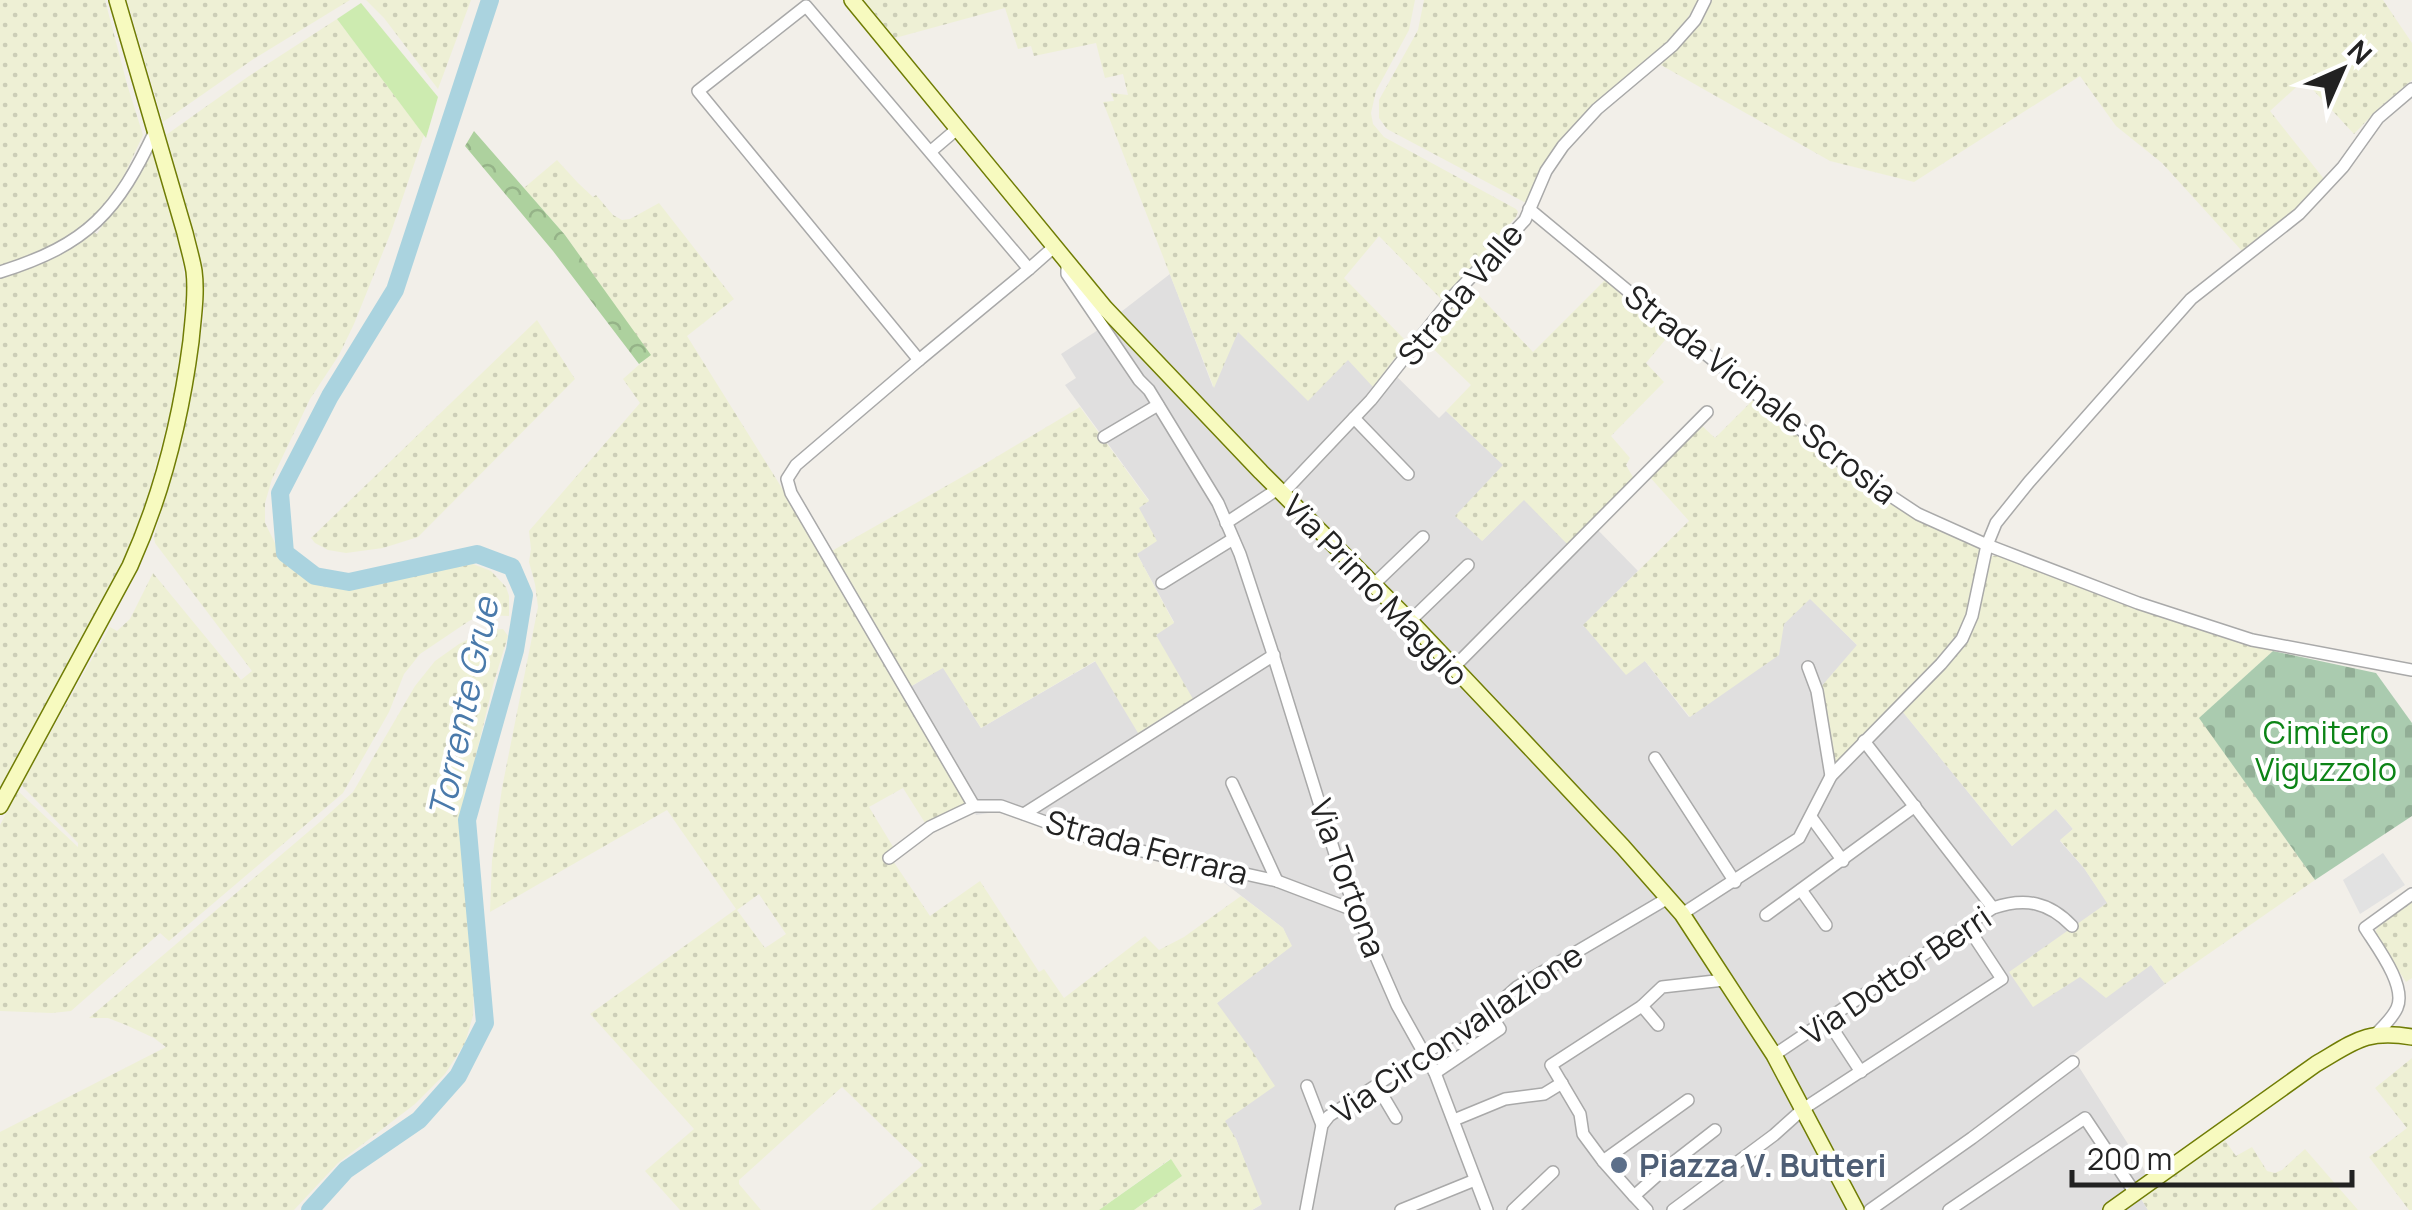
<svg xmlns="http://www.w3.org/2000/svg" width="2412" height="1210" font-family="Manrope,sans-serif">
<defs>
<pattern id="farmland-dots" width="8" height="8" patternUnits="userSpaceOnUse" patternTransform="scale(2.5)"><rect width="8" height="8" fill="#eef0d5"/><path d="M2 2h.1M6 6h.1" fill="none" stroke="#ccceb7" stroke-width="1.8" stroke-linecap="round"/></pattern>
<pattern id="forest-crowns" width="20" height="18" patternUnits="userSpaceOnUse" patternTransform="scale(2.5)"><rect width="20" height="18" fill="#add19e"/><path d="M2 6a3 3 0 1 1 6 0M12 15a3 3 0 1 1 6 0" fill="none" stroke="#95b388"/></pattern>
<pattern id="cemetery-stones" width="16" height="16" patternUnits="userSpaceOnUse" patternTransform="scale(2.5)"><rect width="16" height="16" fill="#aacbaf"/><path d="M2 7V4a2 2 0 0 1 4 0v3zM10 15v-3a2 2 0 0 1 4 0v3z" fill="#92ae96"/></pattern>
</defs>
<rect width="100%" height="100%" fill="#f2efe9"/>
<path fill="#e0dfdf" d="M1170 274 1213 387 1238 331 1348 359 1373 386 1388 368 1439 418 1446 411 1504 465 1482 541 1524 499 1591 523 1638 571 1583 626 1644 660 1689 717 1810 598 1857 645 1834 766 1895 702 2012 846 2055 808 2073 829 2060 841 2084 868 2108 903 2081 976 2151 965 2165 984 2072 1056 2149 1177 2134 1188 2148 1210H1252L1261 1205 1236 1139 1224 1121 1217 1003 1291 946 1283 928 1222 881V874L1096 847 1029 821 995 812 976 815 902 692 943 667 981 728 1096 661 1156 634 1174 622 1137 554 1139 507 1149 500 1065 385 1076 378 1061 354 1095 332Z"/>
<g fill="url(#farmland-dots)" fill-rule="evenodd">
<path d="M0 0H105L127 84 143 135 115 195 96 218 48 249 0 267Z"/>
<path d="M127 0H350L252 60 163 122Z"/>
<path d="M366 0H471L438 89 384 18Z"/>
<path d="M864 0H1415L1409 30 1376 91 1371 113 1373 124 1384 137 1516 209 1518 212 1516 217 1442 300 1379 236 1344 278 1407 342 1373 387 1348 360 1308 401 1238 332 1214 388 1103 102 1114 101 1111 93 1128 95 1123 74 1105 78 1096 43 1034 56 1031 46 1018 49 1005 8 895 38Z"/>
<path d="M1424 0H1698L1686 21 1671 38 1593 106 1557 144 1540 172 1526 203 1387 129 1379 118V100L1418 30Z"/>
<path d="M1712 0H2383L2412 43V80L2379 108 2354 134 2304 80 2270 111 2324 179 2289 215 2242 251 2162 163 2116 126 2080 76 1914 182 1830 161 1661 65 1699 21Z"/>
<path d="M337 19 424 135 391 232 354 324 339 355 310 399 272 479 265 503V523L280 553 288 565 297 573 320 586 349 590 364 588 438 570 473 564 491 571 506 587 509 596V616L483 615 469 621 420 654 404 674 389 712 343 793 169 941 160 933 71 1011 52 1013 0 1011V825L18 791 78 847V843L21 785 110 627 117 631 130 619 153 573 241 680 252 671 155 543 154 537 175 464 197 364 204 314 203 278 196 238 166 135 249 76Z"/>
<path d="M151 148 179 243 186 287 181 352 172 405 147 498 123 564 0 787V276L93 231 97 234Z"/>
<path d="M557 160 578 183 593 197 596 195 613 215 622 220 630 219 659 203 734 299 687 336 810 533 968 802 927 826 903 788 869 807 895 850 889 855 930 916 980 881 1039 972 1044 969 1064 998 1145 936 1159 950 1184 937 1241 896 1283 928 1292 946 1217 1003 1252 1051 1275 1086 1225 1121 1236 1139 1262 1204 1252 1210H1134L1182 1176 1170 1159 1099 1210H871L923 1165 842 1087 739 1180V1184L761 1210H680L645 1171 694 1129 590 1014 736 909 667 810 490 912 492 860 502 788 538 607 535 584 529 562 531 549 529 531 640 403 623 379 650 355 565 235 524 188ZM759 894 786 934 765 948 737 910Z"/>
<path d="M1606 279 1670 334 1646 363 1664 382 1611 436 1630 458 1626 465 1634 479 1569 546 1524 500 1482 541 1455 516 1503 465 1446 411 1471 385 1424 340 1470 286 1533 352Z"/>
<path d="M537 320 575 379 418 537 383 548 346 553 328 550 315 543 311 538Z"/>
<path d="M1755 398 1816 447 1980 545 1981 550 1972 599 1963 629 1956 641 1833 767 1820 688 1857 645 1810 599 1784 624 1779 655 1690 717 1645 661 1626 675 1583 625 1689 521 1648 475 1700 424 1715 438Z"/>
<path d="M1080 407 1149 501 1139 508 1157 541 1137 554 1174 623 1156 635 1193 699 1138 733 1095 661 981 728 943 668 908 688 830 552 983 465Z"/>
<path d="M1999 555 2273 651 2200 718 2315 880 2165 984 2151 965 2106 998 2080 977 2033 1007 2009 972 2107 903 2084 868 2060 840 2073 829 2056 809 2012 846 1902 711 1934 677 1980 605 1990 559 1992 556Z"/>
<path d="M503 629 508 636 493 685 470 780 461 841 474 981 473 1016 465 1043 445 1074 415 1104 338 1163 294 1210H0V1132L166 1047 154 1038 126 1025 108 1018H89L321 821 353 792 415 686 435 661 459 644 486 630Z"/>
<path d="M2412 902V978L2406 982 2374 934 2381 922Z"/>
<path d="M2412 1058V1210H2409L2369 1157 2407 1128 2375 1088Z"/>
<path d="M2224 1139 2236 1156 2252 1147 2267 1171 2275 1173 2282 1170 2305 1149 2358 1210H2148L2140 1197Z"/>
</g>
<g fill="#cdebb0">
<path d="M361 3 438 97 426 138 337 19Z"/>
<path d="M1171 1159 1182 1176 1134 1210H1099Z"/>
</g>
<path fill="url(#forest-crowns)" d="M474 131 565 235 651 355 639 364 553 251 465 146Z"/>
<path fill="url(#cemetery-stones)" d="M2273 651 2376 673 2412 723V816L2315 880 2199 718Z"/>
<path fill="#e2e2e2" d="M2383 853 2405 885 2360 914 2343 880Z"/>
<g fill="none" stroke-linecap="round" stroke-linejoin="round">
<path stroke="#aad3df" stroke-width="18" d="M310 1210 346 1170 419 1120 458 1076 485 1023 467 820 515 650 524 595 512 567 477 554 349 582 315 576 285 553 280 493 330 396 395 290 490 0"/>
<g stroke="#a9a9a9" stroke-width="14">
<g id="street">
<path d="M930 152 1029 269 919 360 698 91 806 6 930 152 957 129"/>
<path d="M1529 209 1669 325 1853 471 1918 514 1987 545 2138 603 2252 640 2412 670"/>
<path d="M1067 264V274L1139 380 1149 390 1218 503 1240 554 1271 648 1335 854 1356 911 1397 1005 1435 1073 1487 1210"/>
<path d="M1029 269 1054 247"/>
<path d="M0 272C89 244 117 212 156 129"/>
<path d="M919 360 796 465 787 479 791 493 974 806"/>
<path d="M1354 418 1408 474"/>
<path d="M1104 437 1158 405"/>
<path d="M1282 494 1371 400 1454 295 1525 220 1546 171 1563 146 1597 109 1672 46 1695 20 1705 0"/>
<path d="M1226 523 1278 489"/>
<path d="M1162 583 1233 539"/>
<path d="M1373 585 1423 537"/>
<path d="M1410 621 1468 565"/>
<path d="M1808 667 1817 691 1831 776"/>
<path d="M1453 668 1707 412"/>
<path d="M1864 741 1993 908"/>
<path d="M1655 758 1735 882"/>
<path d="M1232 783 1277 881"/>
<path d="M1024 814 1274 655"/>
<path d="M1811 817 1843 861"/>
<path d="M889 858 930 827 957 814 974 806H1001L1101 842 1277 881 1356 911"/>
<path d="M1801 890 1826 925"/>
<path d="M1682 914 1799 838 1831 776 1941 664 1962 639 1972 616 1987 545 1996 523 2029 482 2191 299 2299 214 2343 167 2378 118 2412 89"/>
<path d="M1766 915 1915 806"/>
<path d="M1642 1006 1658 1025"/>
<path d="M1827 1020 1861 1072"/>
<path d="M2377 1033C2384 1026 2393 1017 2397 1008 2407 986 2377 947 2365 928L2412 894"/>
<path d="M1774 1055 1993 908C2025 897 2049 902 2072 926"/>
<path d="M1435 1073 1500 1029 1489 1012"/>
<path d="M1307 1086 1322 1125"/>
<path d="M1377 1086 1396 1118"/>
<path d="M1454 1120 1505 1099 1544 1094 1562 1083"/>
<path d="M1603 1161 1688 1100"/>
<path d="M1634 1196 1603 1161 1583 1134 1580 1114 1551 1065 1642 1006 1662 987 1724 980"/>
<path d="M1306 1210 1322 1125 1329 1116 1489 1012 1517 987 1668 898"/>
<path d="M1401 1210 1475 1180"/>
<path d="M1513 1210 1553 1172"/>
<path d="M1647 1210 1634 1196 1661 1172 1715 1130"/>
<path d="M1673 1210 1774 1135 1803 1109 2002 979 1967 926"/>
<path d="M1870 1210 1972 1138 2073 1062"/>
<path d="M1949 1210 2085 1118 2135 1193"/>
</g>
</g>
<g stroke="#707d05" stroke-width="18">
<g id="secondary">
<path d="M852 0 1105 308 1261 472 1410 621 1517 734 1623 847 1682 914 1774 1055 1856 1210"/>
<path d="M0 806 130 566C162 495 181 418 191 341 193 318 197 294 194 271 192 259 188 246 185 233L117 0"/>
<path d="M2111 1210 2316 1064C2354 1042 2366 1029 2412 1037"/>
</g>
</g>
<use href="#street" stroke="#fff" stroke-width="11"/>
<use href="#secondary" stroke="#f7fabf" stroke-width="15"/>
</g>
<circle fill="#5c6f8a" stroke="#fff" stroke-width="4" cx="1619" cy="1165" r="10"/>
<g text-anchor="middle" dominant-baseline="central" stroke-width="8" stroke-linejoin="round" paint-order="stroke">
<g font-size="32" fill="#222" stroke="#fff">
<text transform="translate(1460 294) rotate(-50)">Strada Valle</text>
<text transform="translate(1761 394) rotate(38)">Strada Vicinale Scrosia</text>
<text transform="translate(1376 590) rotate(46)">Via Primo Maggio</text>
<text transform="translate(1147 847) rotate(15)">Strada Ferrara</text>
<text transform="translate(1348 878) rotate(70)">Via Tortona</text>
<text transform="translate(1896 975) rotate(-34)">Via Dottor Berri</text>
<text transform="translate(1457 1033) rotate(-34)">Via Circonvallazione</text>
</g>
<g font-size="32" fill="#0c8416" stroke="#fff">
<text x="2326" y="732">Cimitero<tspan x="2326" dy="37">Viguzzolo</tspan></text>
</g>
<g font-size="32" font-weight="bold" fill="#4e5e75" stroke="#fff" text-anchor="start">
<text x="1639" y="1165">Piazza V. Butteri</text>
</g>
<g font-size="35" font-style="italic" fill="#4a7aab" stroke="#fff">
<text transform="translate(463 708) rotate(-78)">Torrente Grue</text>
</g>
</g>
<g transform="translate(2342 70) rotate(45)" stroke="#ffffff" stroke-width="8" paint-order="stroke">
<path d="M0-8L18 38L0 25L-18 38Z" fill="#222222"/>
<text y="-15" font-size="28" font-weight="bold" text-anchor="middle" fill="#222222">N</text>
</g>
<path d="M2072 1170v15h280v-15" fill="none" stroke="#222222" stroke-width="5"/>
<text x="2087" y="1170" font-size="30" fill="#222222" stroke="#ffffff" stroke-width="8" paint-order="stroke">200 m</text>
</svg>
